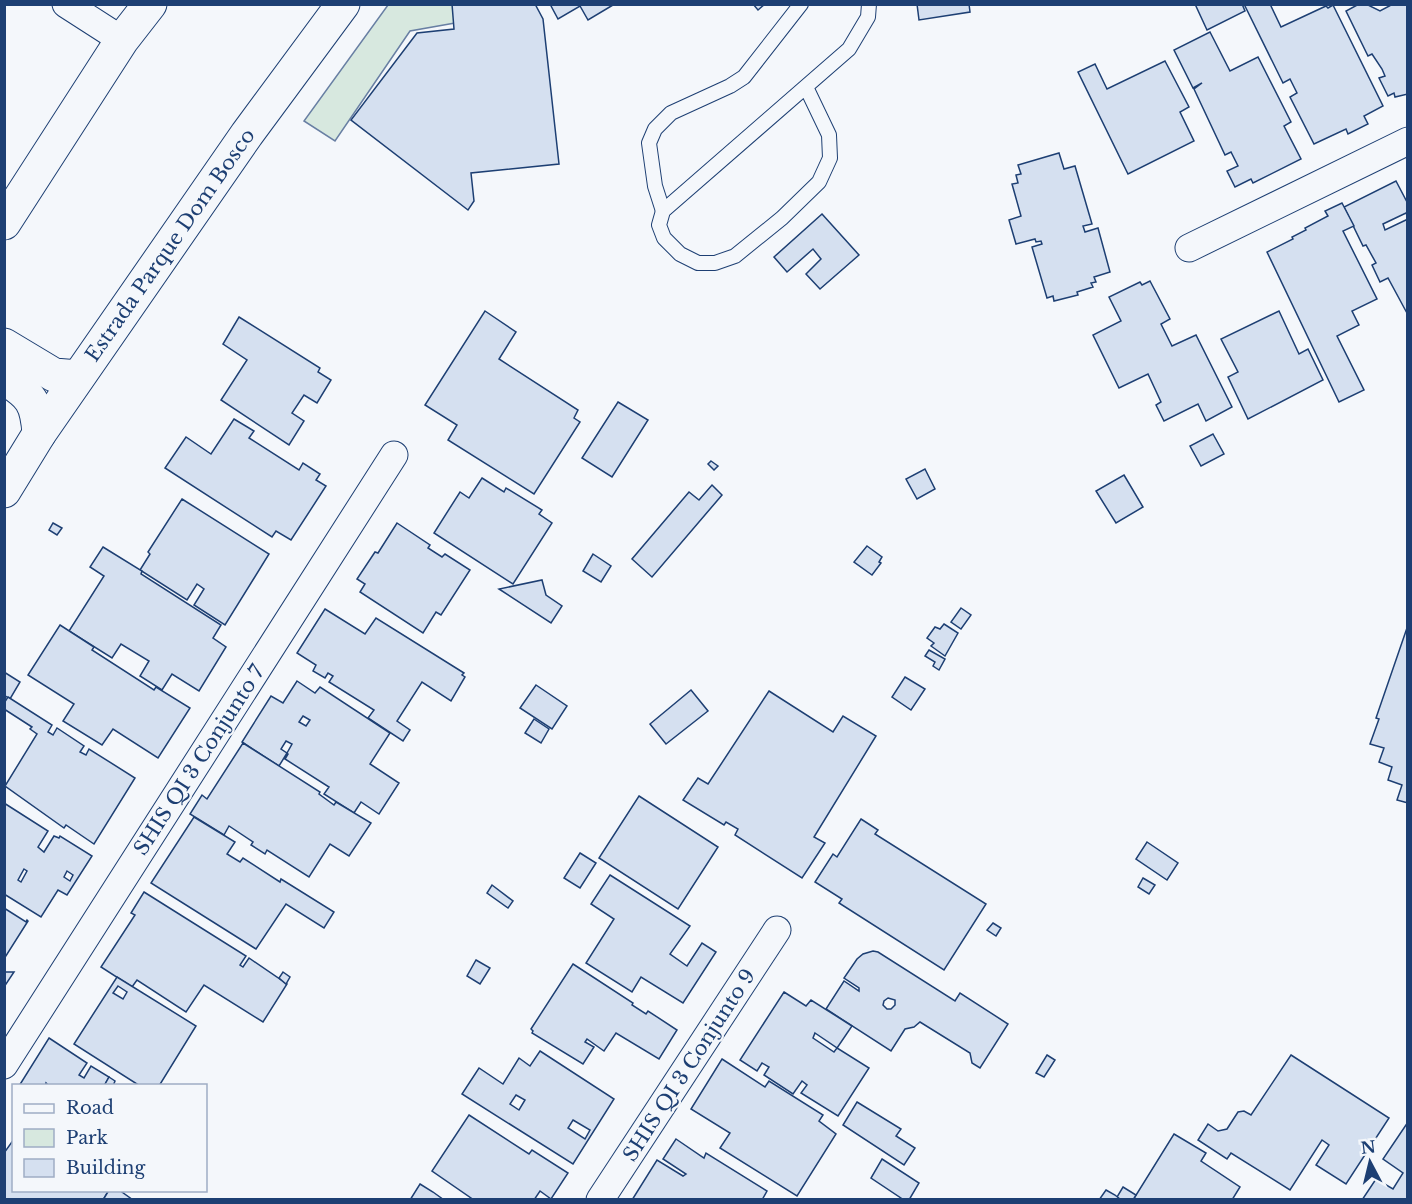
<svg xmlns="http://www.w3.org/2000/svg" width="1412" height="1204" font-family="'Libre Baskerville',serif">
<rect width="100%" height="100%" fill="#f4f7fb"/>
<path fill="#d7e8df" stroke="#687fa3" stroke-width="1.5" d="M521 4 529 10 410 31 335 141 304 121 388 5Z"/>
<g fill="#d5e0f0" stroke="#1d3f73" stroke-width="1.5" fill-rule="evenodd">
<path d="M452 4H535L543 19 559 164 471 173 474 201 468 210 351 120 417 33 454 29Z"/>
<path d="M550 4H613V5L588 20 580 6 558 19Z"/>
<path d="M753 4H765L758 10Z"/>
<path d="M917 4H969L970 12 919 20Z"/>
<path d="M1195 4H1242L1245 11 1207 30Z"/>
<path d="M1244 4H1270L1281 27 1326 6 1328 8 1333 5 1383 106 1364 116 1368 124 1348 134 1346 129 1314 144 1290 97 1297 93 1290 79 1283 83Z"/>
<path d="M1359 4H1366L1380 11 1393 4H1408V94L1395 97 1394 93 1388 96 1379 78 1385 76 1382 69 1372 54 1368 56 1346 11Z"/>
<path d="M1210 32 1230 71 1258 57 1291 122 1284 126 1301 159 1253 183 1251 179 1235 187 1227 171 1238 166 1231 152 1225 155 1194 89 1202 83 1193 88 1174 50Z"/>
<path d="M1165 61 1189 107 1180 112 1194 141 1128 174 1078 72 1095 64 1107 89Z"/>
<path d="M1059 153 1064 169 1075 166 1092 224 1083 226 1085 232 1098 228 1110 272 1094 277 1096 282 1091 283 1093 287 1077 292 1078 295 1054 301 1053 296 1047 298 1032 247 1042 244 1041 241 1036 242 1035 239 1016 244 1009 220 1021 216 1012 184 1018 183 1016 175 1021 174 1018 165Z"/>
<path d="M1396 181 1408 204V216L1406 213 1383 224 1385 230 1408 219V315L1388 278 1380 282 1372 265 1376 263 1366 245 1363 246 1344 207Z"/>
<path d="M1342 203 1354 226 1343 231 1377 299 1352 311 1359 325 1337 336 1364 390 1339 402 1267 252 1293 239 1292 237 1306 230 1305 228 1328 216 1325 211Z"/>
<path d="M822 214 859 255 820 289 806 274 821 259 813 249 787 272 774 257Z"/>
<path d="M1150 281 1170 319 1161 324 1172 346 1196 335 1232 407 1206 421 1198 404 1164 421 1156 405 1161 402 1148 374 1119 388 1093 335 1121 321 1109 297 1140 282 1142 285Z"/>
<path d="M485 311 516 332 499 359 578 410 574 418 580 422 534 494 448 440 457 425 425 405Z"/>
<path d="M1279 311 1299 354 1308 349 1323 380 1248 419 1228 377 1238 372 1221 339Z"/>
<path d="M239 317 320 368 318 372 331 380 317 403 304 395 292 413 304 421 289 445 221 400 247 360 223 344Z"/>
<path d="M618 402 648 420 612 477 582 458Z"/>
<path d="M234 419 254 431 249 438 299 470 303 463 320 474 316 480 326 486 291 540 276 531 272 537 165 468 186 437 211 454Z"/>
<path d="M1213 434 1224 454 1201 466 1190 446Z"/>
<path d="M711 461 718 466 714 470 708 464Z"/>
<path d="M925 469 935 489 917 499 906 479Z"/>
<path d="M1124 475 1143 507 1116 523 1096 491Z"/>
<path d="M482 478 504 492 506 488 542 510 539 514 552 523 513 584 434 533 460 492 469 498Z"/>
<path d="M712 485 722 495 652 577 632 559 689 492 699 500Z"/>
<path d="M182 499 269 554 225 625 194 605 204 589 197 584 187 600 140 570 150 554 148 552Z"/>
<path d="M53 523 62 528 57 535 49 530Z"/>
<path d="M397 523 430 545 428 548 442 557 445 554 470 570 441 615 436 612 423 633 360 592 365 584 357 579 375 552 378 553Z"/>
<path d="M867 546 882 557 879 562 881 563 872 575 854 562Z"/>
<path d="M103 547 142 571 141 574 221 625 213 638 226 647 199 691 172 674 162 690 140 676 149 661 121 644 112 658 69 631 104 576 90 567Z"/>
<path d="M593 554 611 566 601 582 583 571Z"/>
<path d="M542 580 546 595 562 606 551 623 499 589Z"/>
<path d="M961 608 971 615 961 629 951 622Z"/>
<path d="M325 609 365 634 376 618 464 673 462 675 465 677 451 701 422 682 397 721 410 730 403 741 368 718 374 710 329 682 333 676 328 673 325 678 313 671 316 665 297 653Z"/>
<path d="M944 624 958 633 945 656 931 646 934 643 927 638 935 627 940 629Z"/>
<path d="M60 625 94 647 92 650 154 690 156 687 190 708 158 758 113 729 102 745 63 721 74 704 28 675Z"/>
<path d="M1408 625V803L1397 800 1402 785 1388 780 1392 767 1379 762 1384 748 1370 744 1379 719 1376 718Z"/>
<path d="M929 650 945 659 939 670 933 666 935 662 925 656Z"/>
<path d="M4 672 20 682 10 699 4 695Z"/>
<path d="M905 677 925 689 911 710 892 697Z"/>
<path d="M297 681 315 693 320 687 390 733 370 764 399 783 379 814 361 802 354 813 324 794 329 787 285 759 288 754 287 753 279 766 242 742 271 696 283 703ZM303 716 310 720 306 726 299 722ZM286 741 292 744 287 753 281 749Z"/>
<path d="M536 685 567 706 552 729 520 708Z"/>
<path d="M691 690 708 711 666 744 650 724Z"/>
<path d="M769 691 833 732 843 716 876 736 814 837 825 843 802 878 735 835 738 829 726 822 724 825 683 800 698 778 708 784Z"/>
<path d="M8 697 52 725 48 732 53 735 57 728 84 746 80 752 86 755 89 749 135 778 94 844 66 825 64 828 5 786 37 734 30 729 32 727 4 709V703Z"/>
<path d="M534 719 549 729 541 743 525 733Z"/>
<path d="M243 743 320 792 319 794 334 805 336 802 371 823 349 856 330 844 309 877 267 850 265 854 251 845 253 842 229 826 224 835 190 814 202 795 207 799Z"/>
<path d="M639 796 718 847 678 909 599 858Z"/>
<path d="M4 803 48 831 38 847 44 852 54 836 59 838 60 836 92 856 67 895 58 890 41 917 4 894ZM24 869 27 871 21 882 18 880ZM67 871 73 875 70 881 64 877Z"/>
<path d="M194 817 235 842 227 854 240 862 243 858 280 882 281 879 334 912 324 928 286 904 256 949 151 883Z"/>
<path d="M861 819 878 830 875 834 986 904 944 970 839 903 842 899 815 882 833 854 837 857Z"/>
<path d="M1147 842 1178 863 1167 880 1136 859Z"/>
<path d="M580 853 596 863 580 888 564 878Z"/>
<path d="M610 875 690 926 670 954 687 966 702 943 716 952 683 1003 641 977 632 992 586 963 614 919 591 904Z"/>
<path d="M1143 878 1155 885 1149 894 1138 887Z"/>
<path d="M492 885 513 901 508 908 487 893Z"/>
<path d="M144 892 246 956 240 965 243 967 249 958 287 984 263 1022 204 985 186 1012 137 980 132 987 101 967 135 915 131 913Z"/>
<path d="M4 908 26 922 27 920 28 921 4 959Z"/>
<path d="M993 923 1001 928 996 936 987 930Z"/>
<path d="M873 951 878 952 955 1001 960 993 1008 1024 980 1068 972 1063 970 1053 920 1022 914 1027 905 1029 891 1051 826 1009 844 981 859 991V988L844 978 857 959 863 954ZM888 998 895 1000V1005L891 1009H887L883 1005 884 1001Z"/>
<path d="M476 960 490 968 480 984 467 976Z"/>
<path d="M573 964 633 1003 632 1005 646 1014 648 1011 677 1030 659 1059 616 1033 604 1051 587 1039 585 1042 594 1047 583 1064 532 1033 533 1031 531 1029Z"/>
<path d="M4 972H14L4 987Z"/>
<path d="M283 972 290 977 286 984 279 978Z"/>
<path d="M117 977 196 1026 159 1086H140L74 1044ZM118 986 127 992 123 999 113 993Z"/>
<path d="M784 992 806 1006 811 1000 852 1026 837 1048 869 1068 838 1116 801 1093 807 1085 802 1081 793 1094 764 1075 769 1067 762 1063 757 1071 740 1060ZM815 1033 837 1048 834 1052 813 1038Z"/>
<path d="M49 1038 87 1063 79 1075 84 1078 91 1066 109 1077 104 1086H49L46 1083 45 1086H19Z"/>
<path d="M540 1051 614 1099 573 1164 462 1094 479 1068 503 1084 519 1058 530 1066ZM516 1095 525 1100 519 1110 510 1104ZM573 1120 590 1130 585 1139 568 1128Z"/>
<path d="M1047 1055 1055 1060 1044 1077 1036 1073Z"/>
<path d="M1291 1055 1389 1118 1346 1184 1316 1165 1329 1145 1322 1140 1290 1190 1231 1153 1227 1159 1198 1140 1208 1124 1218 1131 1227 1129 1238 1112 1244 1111 1251 1115Z"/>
<path d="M722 1059 765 1087 769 1081 823 1115 819 1121 836 1134 797 1196 720 1148 730 1133 691 1109Z"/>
<path d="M109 1077 115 1081 113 1086H104Z"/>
<path d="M857 1102 901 1129 896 1136 915 1148 904 1165 843 1125Z"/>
<path d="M469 1115 529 1154 532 1150 568 1173 551 1199 540 1191 534 1200H474L432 1171Z"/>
<path d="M1408 1122V1200H1362L1376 1179 1393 1189 1403 1173 1383 1159Z"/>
<path d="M1174 1134 1206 1153 1201 1161 1240 1187 1232 1200H1133Z"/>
<path d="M14 1139V1190H109L103 1200H4V1153Z"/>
<path d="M676 1139 704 1158 706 1153 767 1191 762 1200H632L657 1160 683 1176 686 1174 663 1159Z"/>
<path d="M882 1159 919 1183 909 1200H904L871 1178Z"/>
<path d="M420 1184 433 1192 444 1200H410Z"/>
<path d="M1123 1187 1136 1195 1133 1200H1121L1117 1197Z"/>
<path d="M109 1190H119L133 1200H103Z"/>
<path d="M1106 1190 1115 1195 1121 1200H1099Z"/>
</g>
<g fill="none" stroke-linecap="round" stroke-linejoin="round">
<g stroke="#1d3f73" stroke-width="16">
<g id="lane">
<path d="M806 87 829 135 830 158 819 182 782 218 735 256 715 263H698L680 254 664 238 659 225 663 211 849 49 868 17 869 4"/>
<path d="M663 211 655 186 649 143 655 129 671 113 730 86 744 77 801 4"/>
</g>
</g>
<g stroke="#1d3f73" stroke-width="29">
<g id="street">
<path d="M66 4 122 40"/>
<path d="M1189 248 1408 141"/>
<path d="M4 1065 394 455"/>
<path d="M600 1200 777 930"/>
</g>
</g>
<g stroke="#1d3f73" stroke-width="35">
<g id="primary">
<path d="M4 223 122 40 150 4"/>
<path d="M4 345 54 375 78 377"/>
<path d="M4 378C31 395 37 402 39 434"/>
<path d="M4 491 39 434 247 134 343 4"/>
</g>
</g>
<use href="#lane" stroke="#f4f7fb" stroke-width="14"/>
<use href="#street" stroke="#f4f7fb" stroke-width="27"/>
<use href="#primary" stroke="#f4f7fb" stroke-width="33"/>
</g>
<g text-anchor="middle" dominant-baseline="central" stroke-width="4.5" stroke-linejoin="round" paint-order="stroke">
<g font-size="20" fill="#1d3f73" stroke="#f4f7fb">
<text transform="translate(170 245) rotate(-55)">Estrada Parque Dom Bosco</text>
<text transform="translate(199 760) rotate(-57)">SHIS QI 3 Conjunto 7</text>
<text transform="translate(689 1065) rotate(-57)">SHIS QI 3 Conjunto 9</text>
</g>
</g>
<rect width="1412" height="1204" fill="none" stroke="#1d3f73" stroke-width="12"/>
<rect x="12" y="1084" width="195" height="108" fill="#f4f7fb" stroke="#9eadc5" stroke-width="1.5"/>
<rect x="24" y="1104" width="30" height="9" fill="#f4f7fb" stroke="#9eadc5" stroke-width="1.5"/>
<text x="66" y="1114" font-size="18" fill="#1d3f73">Road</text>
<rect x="24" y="1129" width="30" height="18" fill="#d7e8df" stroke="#9eadc5" stroke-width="1.5"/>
<text x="66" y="1144" font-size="18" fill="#1d3f73">Park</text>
<rect x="24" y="1159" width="30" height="18" fill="#d5e0f0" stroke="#9eadc5" stroke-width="1.5"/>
<text x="66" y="1174" font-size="18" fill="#1d3f73">Building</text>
<g transform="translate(1370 1162) rotate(353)" stroke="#f4f7fb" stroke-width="4.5" paint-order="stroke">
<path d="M0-4.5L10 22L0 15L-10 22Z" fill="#1d3f73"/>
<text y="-9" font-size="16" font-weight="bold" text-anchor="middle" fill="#1d3f73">N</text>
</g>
</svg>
